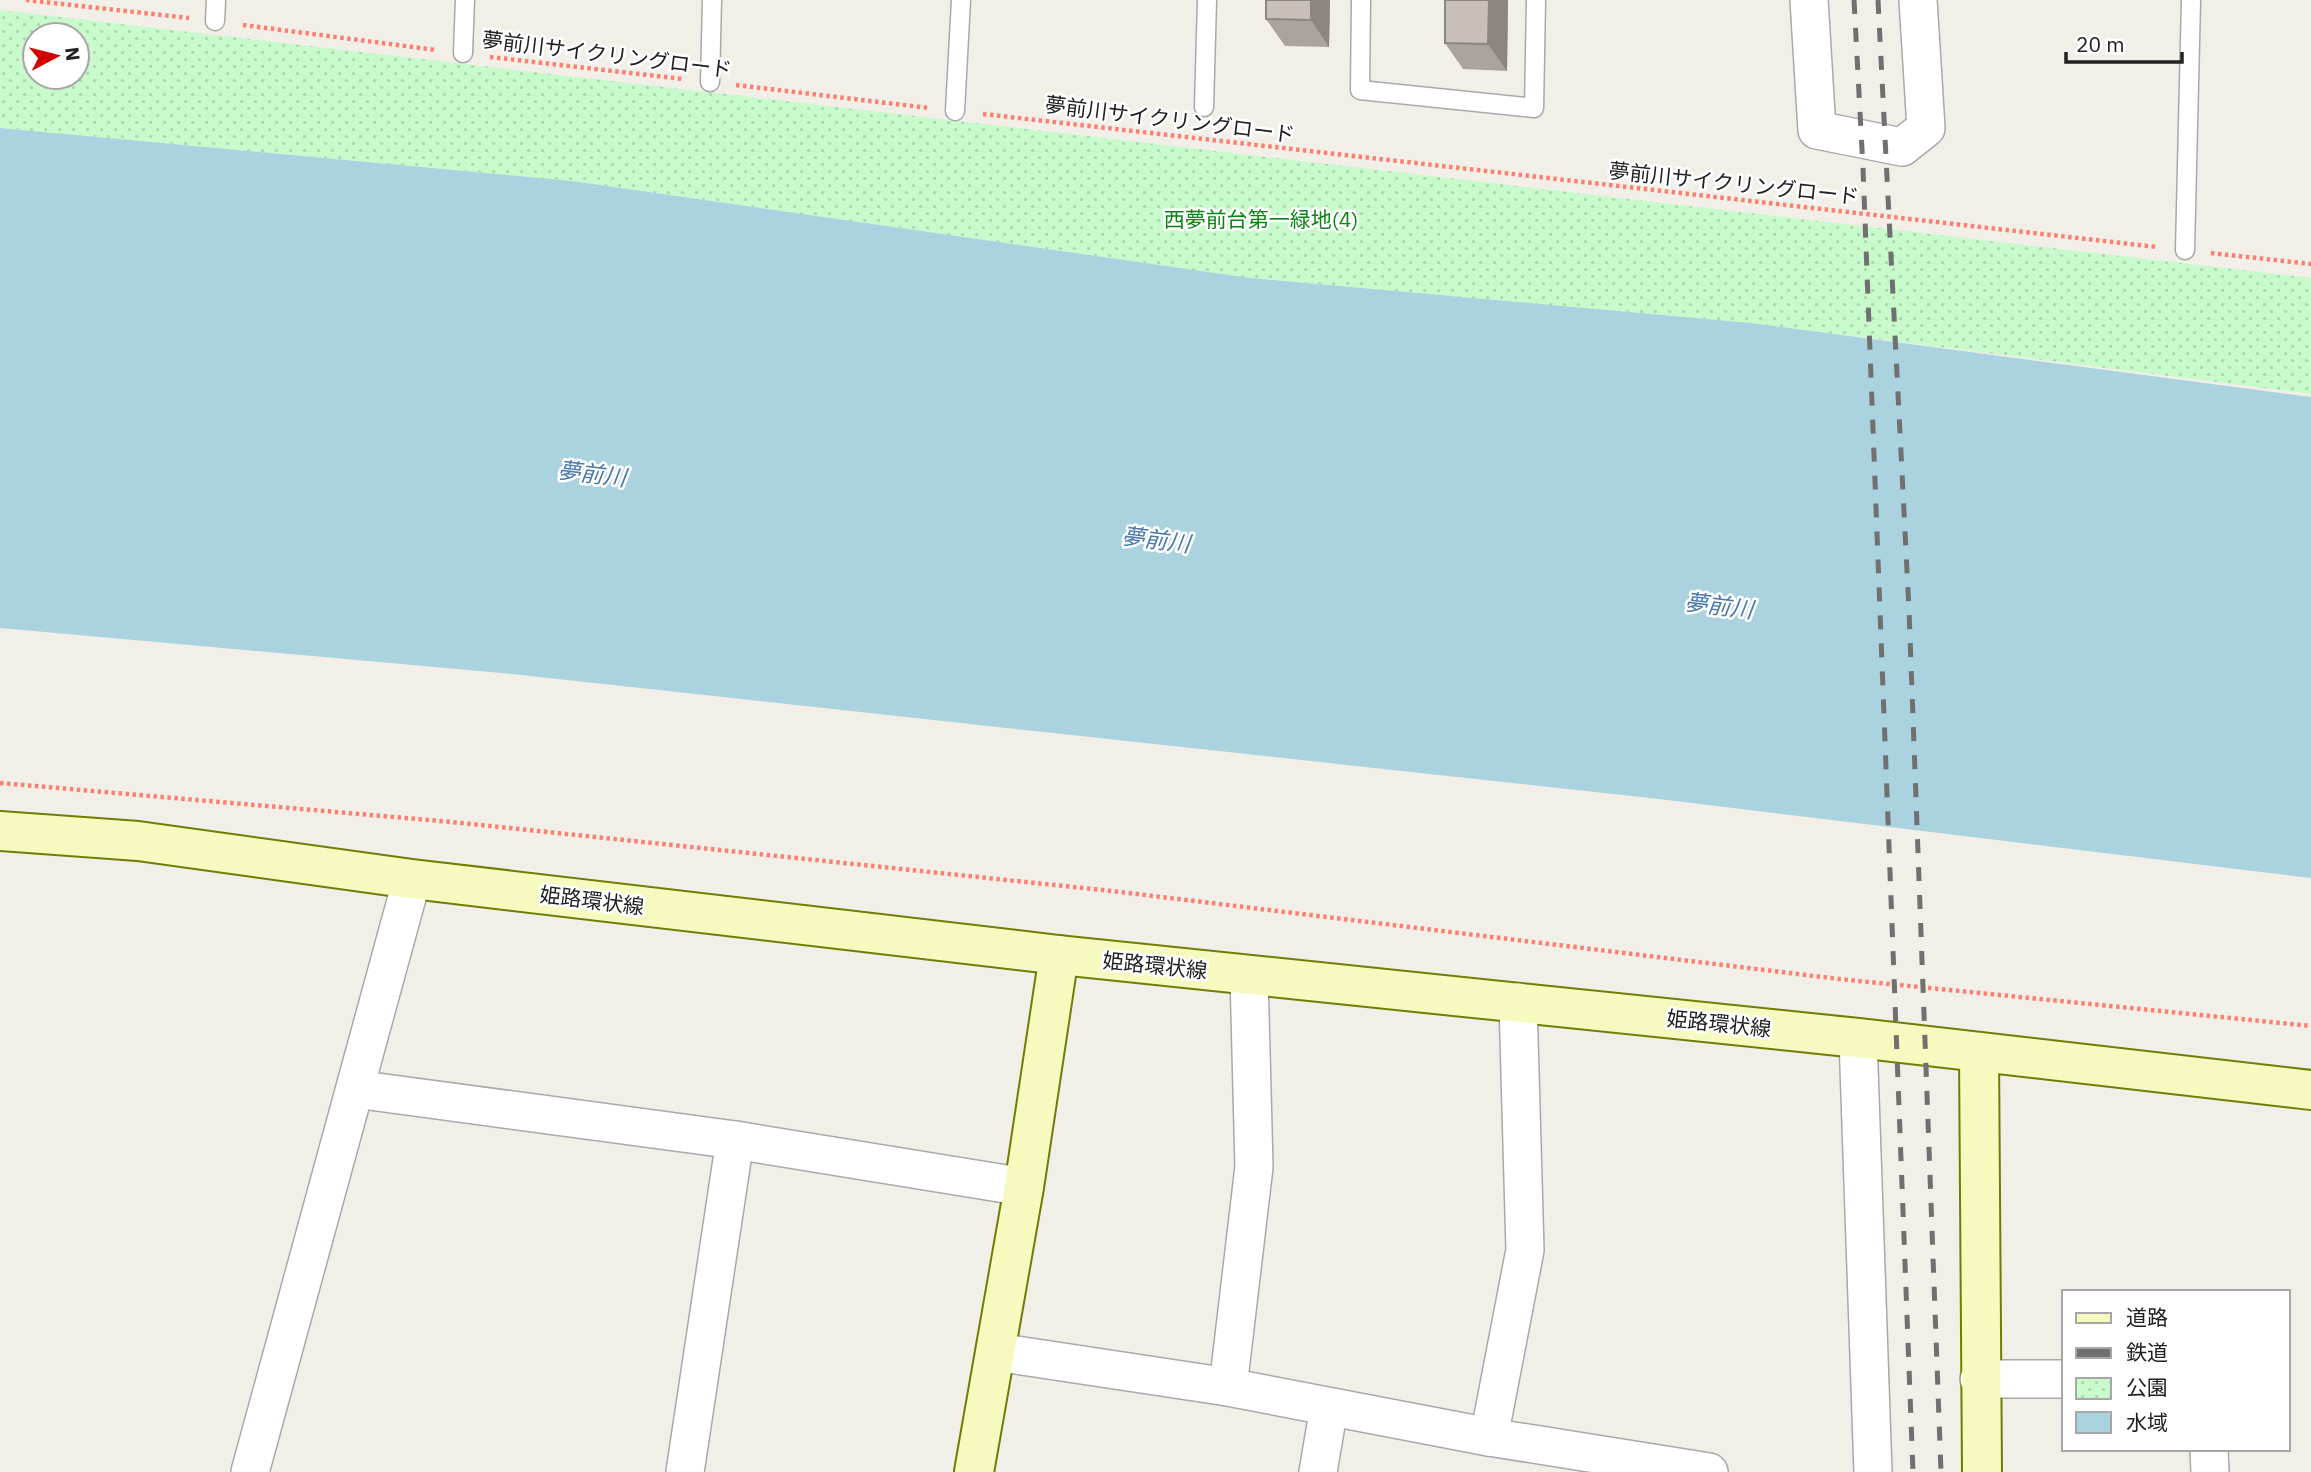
<svg xmlns="http://www.w3.org/2000/svg" width="2311" height="1472" font-family="'IBM Plex Sans','Noto Sans JP',sans-serif">
<defs>
<pattern id="park-dots" width="8" height="8" patternUnits="userSpaceOnUse" patternTransform="scale(1.75)"><rect width="8" height="8" fill="#c8facc"/><path d="M2 2h.1M6 6h.1" fill="none" stroke="#acd6af" stroke-width="1.8" stroke-linecap="round"/></pattern>
</defs>
<rect width="100%" height="100%" fill="#f2efe9"/>
<path fill="url(#park-dots)" fill-rule="evenodd" d="M0 10 2311 278V394L1751 323 1250 278 572 181 0 128ZM35 35H77V77H35Z"/>
<path fill="#aad3df" d="M0 128 572 181 1250 278 1751 323 2311 397V878L1659 799 512 674 0 628Z"/>
<g fill="none" stroke-linecap="round" stroke-linejoin="round">
<g stroke="#a9a9a9" stroke-width="21">
<g id="lane">
<path d="M1361 0 1360 90 1534 108 1536 0"/>
<path d="M215 21 216 0"/>
<path d="M463 53 465 0"/>
<path d="M710 82 712 0"/>
<path d="M1204 107 1207 0"/>
<path d="M955 111 961 0"/>
<path d="M2185 250 2191 0"/>
</g>
</g>
<g stroke="#a9a9a9" stroke-width="40">
<g id="street">
<path d="M1809 0 1817 130 1902 147 1926 128 1918 0"/>
<path d="M1858 1038 1873 1472"/>
<path d="M355 1089 735 1140 1024 1187"/>
<path d="M996 1352 1228 1387 1489 1437 1709 1472"/>
<path d="M1979 1379H2064"/>
<path d="M1228 1387 1254 1167 1249 975"/>
<path d="M1489 1437 1525 1250 1518 1002"/>
<path d="M2209 1449 2210 1472"/>
<path d="M250 1472 412 879"/>
<path d="M685 1472 735 1140"/>
<path d="M1318 1472 1329 1407"/>
</g>
</g>
<g stroke="#707d05" stroke-width="42">
<g id="secondary">
<path d="M0 831 138 841 412 879 1059 955 1858 1038 2311 1090"/>
<path d="M1979 1052 1982 1472"/>
<path d="M974 1472 1024 1187 1059 955"/>
</g>
</g>
<g stroke="#fa8072" stroke-width="4.5" stroke-dasharray="3.5 3.5" stroke-linecap="butt">
<path d="M26 0 189 18"/>
<path d="M243 25 436 50"/>
<path d="M490 57 683 79"/>
<path d="M736 85 929 108"/>
<path d="M983 114 2157 247"/>
<path d="M2211 253 2311 264"/>
<path d="M0 783 452 822 1112 891 1839 979 2311 1026"/>
</g>
<use href="#lane" stroke="#fff" stroke-width="18"/>
<use href="#street" stroke="#fff" stroke-width="37"/>
<use href="#secondary" stroke="#f7fabf" stroke-width="38"/>
<g stroke="#707070" stroke-width="5" stroke-dasharray="14 14" stroke-linecap="butt">
<path d="M1854 0 1863 168 1913 1472"/>
<path d="M1878 0 1909 610 1941 1472"/>
</g>
</g>
<g fill="#aba49e">
<path d="M1266 0H1330L1329 47 1285 46 1266 19Z"/>
<path d="M1508 0 1507 71 1463 69 1445 43Z"/>
</g>
<g fill="#8b8681">
<path d="M1311 0H1330L1329 47 1311 20Z"/>
<path d="M1489 0H1508L1507 71 1488 44Z"/>
</g>
<g fill="#c7bfb8" stroke="#8b8681" stroke-width="2">
<path d="M1266 0H1311V20L1266 19Z"/>
<path d="M1445 0H1489L1488 44 1445 43Z"/>
</g>
<g text-anchor="middle" dominant-baseline="central" stroke-width="5" stroke-linejoin="round" paint-order="stroke">
<g font-size="21" fill="#222" stroke="#fff">
<text transform="translate(607 54) rotate(7)">夢前川サイクリングロード</text>
<text transform="translate(1170 119) rotate(7)">夢前川サイクリングロード</text>
<text transform="translate(1734 183) rotate(6)">夢前川サイクリングロード</text>
<text transform="translate(592 900) rotate(7)">姫路環状線</text>
<text transform="translate(1155 965) rotate(6)">姫路環状線</text>
<text transform="translate(1719 1023) rotate(6)">姫路環状線</text>
</g>
<g font-size="21" fill="#0c8416" stroke="#fff">
<text x="1261" y="219">西夢前台第一緑地(4)</text>
</g>
<g font-size="23" font-style="italic" fill="#4a7aab" stroke="#fff">
<text transform="translate(592 473) rotate(7)">夢前川</text>
<text transform="translate(1156 539) rotate(7)">夢前川</text>
<text transform="translate(1719 605) rotate(7)">夢前川</text>
</g>
</g>
<rect x="2062" y="1290" width="228" height="161" fill="#ffffff" stroke="#a7a7a7" stroke-width="2"/>
<rect x="2076" y="1313" width="35" height="10" fill="#f7fabf" stroke="#a7a7a7" stroke-width="2"/>
<text x="2126" y="1325" font-size="21" fill="#222222">道路</text>
<rect x="2076" y="1348" width="35" height="10" fill="#707070" stroke="#a7a7a7" stroke-width="2"/>
<text x="2126" y="1360" font-size="21" fill="#222222">鉄道</text>
<rect x="2076" y="1378" width="35" height="21" fill="url(#park-dots)" stroke="#a7a7a7" stroke-width="2"/>
<text x="2126" y="1395" font-size="21" fill="#222222">公園</text>
<rect x="2076" y="1412" width="35" height="21" fill="#aad3df" stroke="#a7a7a7" stroke-width="2"/>
<text x="2126" y="1430" font-size="21" fill="#222222">水域</text>
<g transform="translate(56 56) rotate(83)"><circle r="33" fill="#ffffff" stroke="#a7a7a7" stroke-width="2"/>
<path d="M0-5L12 26L0 18L-12 26Z" fill="#d40000"/>
<text y="-10" font-size="19" font-weight="bold" text-anchor="middle" fill="#222222">N</text>
</g>
<path d="M2066 52v10h116v-10" fill="none" stroke="#222222" stroke-width="3.5"/>
<text x="2076" y="52" font-size="21" fill="#222222" stroke="#ffffff" stroke-width="5" paint-order="stroke">20 m</text>
</svg>
